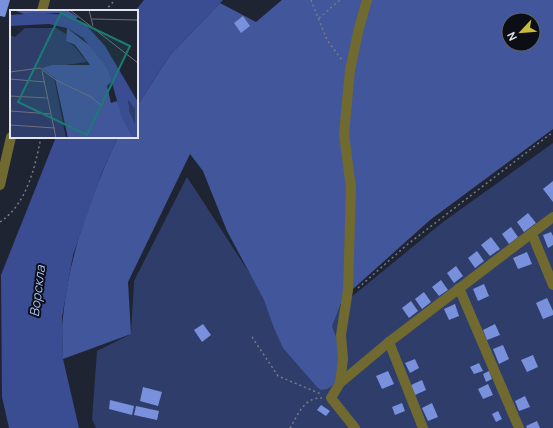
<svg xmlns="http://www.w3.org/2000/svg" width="553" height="428" font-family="Manrope,sans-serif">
<rect width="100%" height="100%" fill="#1f2432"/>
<path fill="#2f3d6a" d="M553 143V428H96L92 419 97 351 131 334 134 281 187 177 295 343 443 222Z"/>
<path fill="#42569b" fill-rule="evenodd" d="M282 0H553V129L430 220 343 298 332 326 334 332 339 343 342 361 336 383 327 389 321 390 317 387 283 348 274 328 264 300 227 231 203 171 190 154 128 282 131 334 63 359C63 345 61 330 63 317 69 254 92 193 118 137H137V106L170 55 220 3 256 22ZM509 20H533V44H509Z"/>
<g fill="#3a4d92">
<path d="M144 0H223L170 55 137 106V11H135Z"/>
<path d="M56 137H118L101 175 73 255 62 317 63 359 79 428H9L2 397 1 275Z"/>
</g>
<g fill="#7991dc">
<path d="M0 0H10L5 17 0 16Z"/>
<path d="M243 16 250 26 241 33 234 23Z"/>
<path d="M553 181V202L543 189Z"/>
<path d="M528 213 536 223 524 232 517 222Z"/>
<path d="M511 227 518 237 509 244 502 234Z"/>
<path d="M551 232 553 236V245L548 248 543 235Z"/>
<path d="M491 237 500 249 490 256 481 245Z"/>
<path d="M477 251 484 261 475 268 468 258Z"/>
<path d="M527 252 532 264 518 269 513 258Z"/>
<path d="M456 266 463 276 454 283 447 273Z"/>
<path d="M441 280 448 290 439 296 432 287Z"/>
<path d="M484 284 489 296 478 301 473 289Z"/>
<path d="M424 292 431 302 422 309 415 299Z"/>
<path d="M547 298 553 311V315L543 319 536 303Z"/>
<path d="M411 301 418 311 409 318 402 308Z"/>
<path d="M455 304 459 316 449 320 444 309Z"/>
<path d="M203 324 211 335 202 342 194 330Z"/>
<path d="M495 324 500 335 487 340 483 330Z"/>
<path d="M503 345 509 359 499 364 493 349Z"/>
<path d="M533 355 538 367 527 372 521 360Z"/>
<path d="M415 359 419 368 410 373 405 363Z"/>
<path d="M479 363 483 371 474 374 470 367Z"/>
<path d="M388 371 394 384 382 389 376 376Z"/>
<path d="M489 371 492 379 486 382 483 374Z"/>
<path d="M422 380 426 390 415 395 411 385Z"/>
<path d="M488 384 493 395 483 399 478 389Z"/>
<path d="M143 387 162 392 158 406 140 401Z"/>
<path d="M525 396 530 407 519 411 515 401Z"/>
<path d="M110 400 134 406 132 415 109 409Z"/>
<path d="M402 403 405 411 395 415 392 407Z"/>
<path d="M432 403 438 417 428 421 422 408Z"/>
<path d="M321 405 330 411 326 416 317 410Z"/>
<path d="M136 406 159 411 157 420 134 415Z"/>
<path d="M498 411 502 419 496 422 492 414Z"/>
<path d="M537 421 540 428H527L526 426Z"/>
</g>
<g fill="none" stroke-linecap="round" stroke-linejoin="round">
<g stroke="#777b87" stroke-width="1.5" stroke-dasharray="2 3" stroke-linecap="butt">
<path d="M311 0 327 40 342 60"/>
<path d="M105 11 115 0"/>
<path d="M319 18 340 0"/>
<path d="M0 222C27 204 35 167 41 137"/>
<path d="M358 288 408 244 553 132"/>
<path d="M252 337 278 376 321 394"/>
<path d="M290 428C298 415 304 397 322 398"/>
</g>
<g stroke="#706a30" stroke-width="10">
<path d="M42 11 45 0"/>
<path d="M0 185 11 137"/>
<path d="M532 234 553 285"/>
<path d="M459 288 519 428"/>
<path d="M389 342 423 428"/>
<path d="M340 383 389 342 553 217"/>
<path d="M355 428 331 398 340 383 343 359 341 335 348 290 351 188 344 134 350 70 359 28 367 0"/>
</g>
</g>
<g text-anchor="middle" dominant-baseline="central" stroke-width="4" stroke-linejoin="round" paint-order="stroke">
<g font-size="13" font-style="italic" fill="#abc0fb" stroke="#0b0e14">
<text transform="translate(37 291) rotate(-83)">Ворскла</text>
</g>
</g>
<g transform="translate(10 10)">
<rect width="128" height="128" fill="#1f2432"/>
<path d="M15 18H46L56 24V31L64 36 77 52 42 57 56 128H0V25L5 27ZM118 90 125 99V113L120 103Z" fill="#2f3d6a"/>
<path d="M3 0H57L68 7 66 9 48 3 14 4ZM57 18 84 39 98 59 102 71 97 76 101 93 107 91 123 128H58L45 68 32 58 42 55H80L65 35 56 31Z" fill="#42569b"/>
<path d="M33 3 56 5 76 15 95 36 128 92V128H123L112 108 98 59 73 28 57 18 39 14 0 16V5ZM118 90 125 99V113L120 103Z" fill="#3a4d92" fill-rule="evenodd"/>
<path fill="none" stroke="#6d717e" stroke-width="1" d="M60 0 128 53M79 0 83 16M82 9 127 10M32 61 46 128M0 62 30 58 46 70 81 87 92 96M0 69 35 72M0 86 38 88M0 101 41 104M0 115 45 118"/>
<path fill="#1a7c74" fill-opacity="0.15" stroke="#1a7c74" stroke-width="2" d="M51 3 120 36 77 125 8 92Z"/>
<rect width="128" height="128" fill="none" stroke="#e2e5ef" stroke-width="2"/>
</g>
<g transform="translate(521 32) rotate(244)"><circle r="19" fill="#0b0e14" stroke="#61646c"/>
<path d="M0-3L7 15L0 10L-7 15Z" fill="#c9bb3b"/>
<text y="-6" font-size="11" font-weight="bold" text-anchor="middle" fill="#e2e5ef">N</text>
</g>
</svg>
